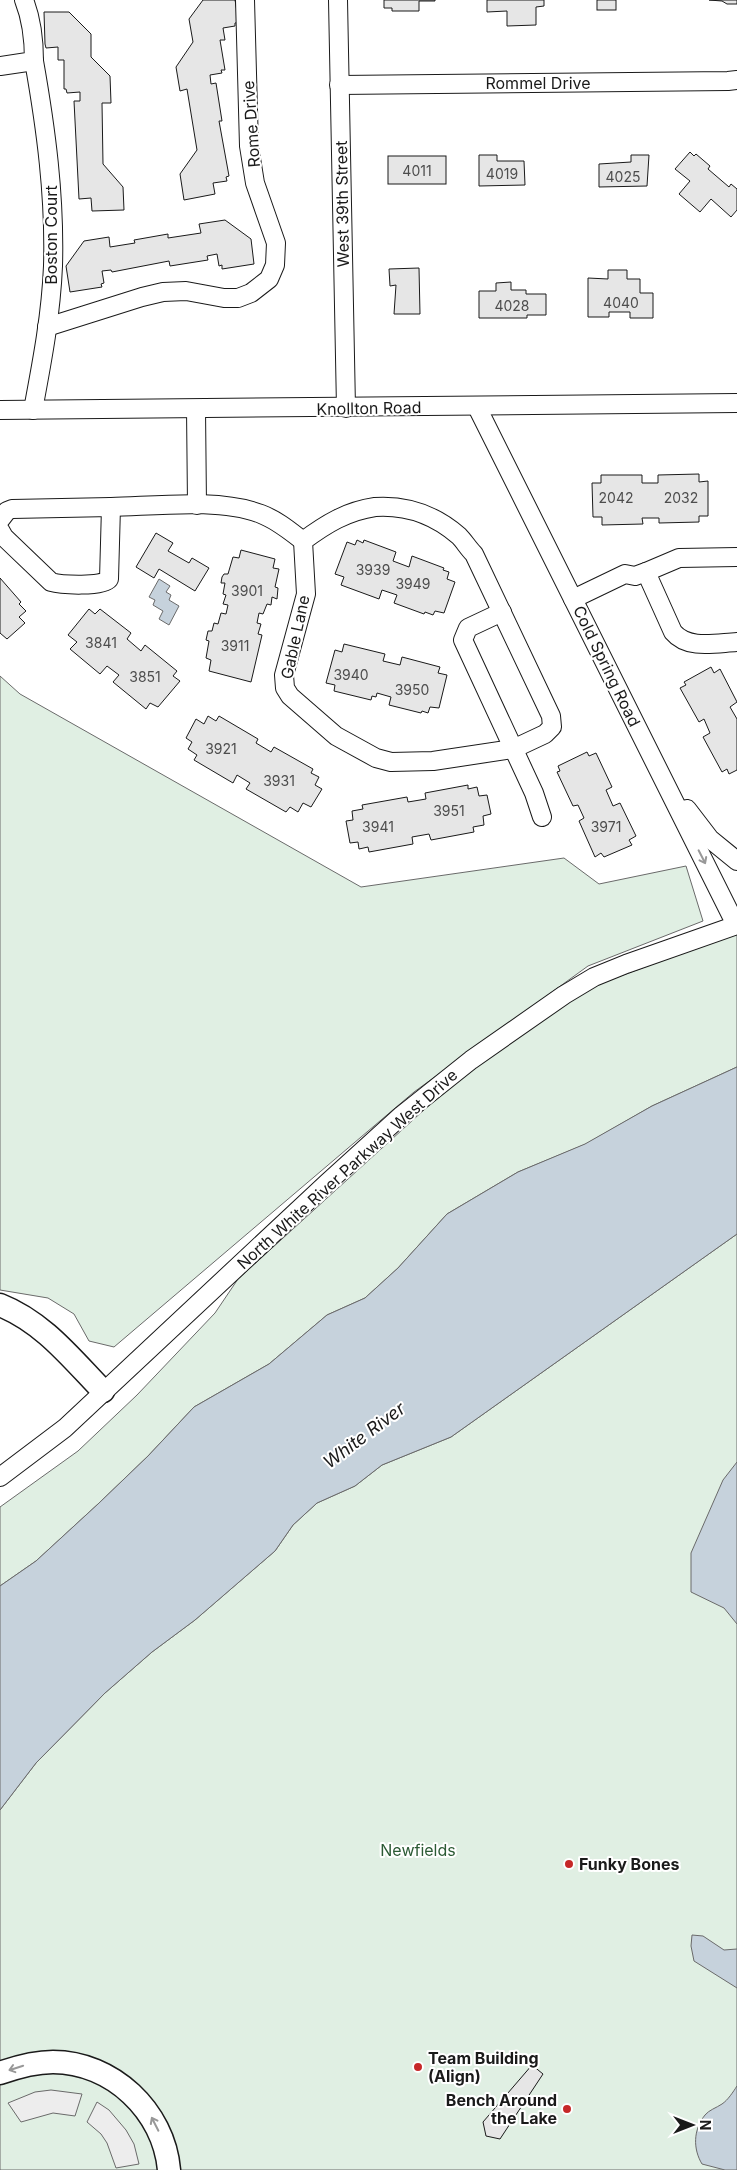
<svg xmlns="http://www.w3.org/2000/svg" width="737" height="2170" font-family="Inter,sans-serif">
<rect width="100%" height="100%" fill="#fff"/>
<g fill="#e0efe3" stroke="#6a6a6a">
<path d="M0 676 20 694 361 887 564 858 599 884 686 866 703 921 588 966 414 1092 114 1347 89 1341 74 1314 48 1298 0 1290Z"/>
<path d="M737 933V1067L652 1106 586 1144 518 1172 447 1214 398 1268 365 1298 327 1315 269 1364 194 1407 148 1456 98 1504 36 1561 0 1586V1507L78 1451 137 1395 215 1313 238 1279 436 1099 497 1051 548 1014 596 985Z"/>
<path d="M737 1234V2170H0V1810L36 1763 105 1693 152 1652 195 1620 275 1551 293 1525 317 1503 355 1486 382 1465 451 1437Z"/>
</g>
<g fill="#ededed" stroke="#6a6a6a">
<path d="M51 2090 82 2094 75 2116 53 2113 21 2122 8 2103 35 2092Z"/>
<path d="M97 2102 109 2110 126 2130 134 2144 139 2164 116 2168 107 2143 101 2134 87 2122Z"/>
</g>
<g fill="#c6d2dc" stroke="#6a6a6a">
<path d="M159 579 170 586 166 592 171 595 169 600 179 606 169 625 159 619 163 611 153 605 155 600 149 597Z"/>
<path d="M737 1067V1234L451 1437 382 1465 355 1486 317 1503 293 1525 275 1551 195 1620 152 1652 105 1693 36 1763 0 1810V1586L36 1561 98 1504 148 1456 194 1407 269 1364 327 1315 365 1298 398 1268 447 1214 518 1172 585 1144 652 1106Z"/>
<path d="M737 1462V1624L724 1608 691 1592V1553L723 1480Z"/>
<path d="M692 1935 703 1936 724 1950 737 1949V1988L694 1961 691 1946Z"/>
<path d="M737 2086V2170H725L702 2164C693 2149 693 2130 705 2115 709 2110 716 2108 722 2104 728 2100 733 2092 737 2086Z"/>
</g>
<g fill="#e6e6e6" stroke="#1a1a1a">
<path d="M203 0H235L239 22 235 23V26L223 28 225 40H220L225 70H221L222 73 210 75 211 84 216 83 222 121H219L229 176 226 177 227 181 213 183 215 194 184 200 180 174 197 150 187 89 180 91 176 67 193 42 189 19Z"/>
<path d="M384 0H435V1H419V11H392V8H384Z"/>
<path d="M487 0H544V6L536 7V25L507 26V11L487 12Z"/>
<rect x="597" y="0" width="19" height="10"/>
<path d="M709 0H737V4H727L722 1Z"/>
<path d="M44 12H69L91 34V57L110 76 111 103H102L103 164 123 187 124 210 92 211 91 198 79 199 74 101H80V92L67 93 66 89H64V60H58V47L46 48 45 44Z"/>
<path d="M690 152 694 156 696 154 710 166 708 169 729 187 731 184 737 189V210L731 217 711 199 700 212 679 194 690 181 675 169Z"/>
<path d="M479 155H497V161H524L525 185 479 186Z"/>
<path d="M631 155H649L647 186 599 187V164L631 162Z"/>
<rect x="388" y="156" width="58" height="28"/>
<path d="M225 220 251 239 254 264 222 269V265L219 266 217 254 207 256 208 260 170 266 169 261 112 272 111 270 102 271 104 283 101 284 102 287 70 292 66 266 84 241 109 237 110 247 135 243 134 240 168 234V238L201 233 199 224Z"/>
<path d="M419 268 420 314H394L396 285 390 286 389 269Z"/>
<path d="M608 270H627V279H640V293H653V318H630V312H609V317H588V278L608 279Z"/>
<path d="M511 282V290H526V294H546V315H527V318H479V291H496V283Z"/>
<path d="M699 474V482L708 481V516H699V522L659 523V518H642L643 524 602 525V517H593L592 483H601V475H642V483H658V475Z"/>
<path d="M156 533 173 543 168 551 189 563 192 558 209 568 195 591 159 569 154 578 136 567Z"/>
<path d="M357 540 363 543 364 540 396 552 393 561 409 567 412 556 444 568 443 570 449 572 447 579 455 582 444 613 435 611 433 615 425 612 424 614 394 603 397 595 382 590 379 599 341 585 344 577 335 574 347 542 355 545Z"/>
<path d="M241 550 275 559 273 568 279 569 275 587 278 588 277 599 272 597 271 605 267 604 263 614 259 613 257 623 261 624 258 634 262 635 251 682 209 671 211 660 206 658 209 641 206 640 208 631H212L214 623 218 624 221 613 226 614 228 605 223 604 226 595 223 594 225 583H221L222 577 224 574H228L233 557 239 558Z"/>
<path d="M0 578 21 602 19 604 26 611 19 617 25 623 7 639 0 633Z"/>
<path d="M89 609 95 614 100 609 131 633 127 639 141 651 145 645 177 671 173 676 180 681 158 707 150 703 146 709 113 682 119 675 107 666 100 674 70 649 77 642 68 635Z"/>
<path d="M344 644 385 654 383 661 400 665 402 657 440 667 438 673 447 675 439 708 430 707 428 713 422 711 421 713 389 705 391 697 377 693 376 697 372 696 371 700 334 691 335 685 326 683 335 650 342 652Z"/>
<path d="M711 667 714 673 720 669 737 702 730 707 737 719V770L729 774 727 769 722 772 703 737 710 733 704 719 699 722 680 688 686 685 684 682Z"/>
<path d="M208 716 216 721 219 716 258 739 256 743 271 752 274 747 313 769 311 773 319 777 315 785 322 789 311 807 303 803 298 812 290 807 286 812 246 789 250 783 237 775 233 783 194 760 197 755 188 749 192 742 186 738 196 719 204 724Z"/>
<path d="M587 752 589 756 596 753 612 787 606 790 613 806 620 803 636 836 629 840 632 845 604 857 601 853 595 857 579 821 584 818 578 805 573 806 557 772 560 771 558 766Z"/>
<path d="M468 785V789L477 787 479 796 487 795 491 814 483 816 484 825 473 827 474 832 431 840 429 834 412 837 413 844 369 852 368 847 359 849 358 842 350 843 346 821 353 820 352 811 363 809 362 805 407 797 408 802 426 799 425 793Z"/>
<path d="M532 2065 543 2074 500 2139 486 2136 483 2122Z"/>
</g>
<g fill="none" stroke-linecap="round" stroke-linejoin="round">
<g stroke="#1a1a1a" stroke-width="20">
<g id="minor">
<path d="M338 0 346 408"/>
<path d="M0 66 34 61C34 39 32 20 24 0"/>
<path d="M339 85 728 81 737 80"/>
<path d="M47 327 142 297 163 292 186 291 224 298H238L251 293 269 279 275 265 276 243 255 183 249 146 245 0"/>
<path d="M477 407 736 925"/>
<path d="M196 409 197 505"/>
<path d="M0 410 737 403"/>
<path d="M33 410C42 362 51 315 53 266 55 196 46 129 34 61"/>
<path d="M111 507C155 506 220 498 261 514 277 520 290 531 303 541"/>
<path d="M375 507C406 505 435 515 459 536 464 541 468 548 474 554L551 716 552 727 545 734 513 749 433 761 391 762 376 758 336 736 290 696 285 688 284 675 306 594 303 541C326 524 347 511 375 507Z"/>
<path d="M0 520 7 511 12 509 111 507 109 579C103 587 61 585 51 582L4 537 0 530"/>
<path d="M737 557 679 558 646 572 673 632C688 650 716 643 737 642"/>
<path d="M573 599 625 574 635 576 646 572"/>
<path d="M502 612 468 628 463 640 534 793 542 817"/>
<path d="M687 809 710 839 737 861"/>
<path d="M0 1477 65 1428 327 1183 402 1115 471 1060 564 995 594 977 626 964 737 925"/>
</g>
</g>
<g stroke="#1a1a1a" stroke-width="25">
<g id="major">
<path d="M0 1305C43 1322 71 1358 103 1391"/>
<path d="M0 2073C17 2067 34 2062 53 2062 112 2062 164 2111 169 2170"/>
</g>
</g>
<use href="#minor" stroke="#fff" stroke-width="18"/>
<use href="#major" stroke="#fff" stroke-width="22"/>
</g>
<defs><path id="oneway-shaft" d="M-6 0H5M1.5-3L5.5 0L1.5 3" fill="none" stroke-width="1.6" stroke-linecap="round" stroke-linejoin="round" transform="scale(1.25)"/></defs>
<g stroke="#989898">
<use href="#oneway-shaft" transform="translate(702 857) rotate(63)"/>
<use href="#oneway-shaft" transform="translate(16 2068) rotate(162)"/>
<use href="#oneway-shaft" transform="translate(155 2124) rotate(-117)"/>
</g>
<g fill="#c62828" stroke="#fff" stroke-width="2">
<circle cx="569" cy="1864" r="5"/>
<circle cx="418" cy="2067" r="5"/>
<circle cx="567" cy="2109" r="5"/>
</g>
<g text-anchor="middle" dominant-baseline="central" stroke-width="4" stroke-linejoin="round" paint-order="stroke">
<g font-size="14" fill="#4d4d4d">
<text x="417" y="170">4011</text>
<text x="502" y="173">4019</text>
<text x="623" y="176">4025</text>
<text x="621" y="302">4040</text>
<text x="512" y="305">4028</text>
<text x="616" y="497">2042</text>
<text x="681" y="497">2032</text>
<text x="373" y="569">3939</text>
<text x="413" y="583">3949</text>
<text x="247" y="590">3901</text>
<text x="101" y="642">3841</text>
<text x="235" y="645">3911</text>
<text x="351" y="674">3940</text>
<text x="145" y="676">3851</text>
<text x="412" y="689">3950</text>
<text x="221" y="748">3921</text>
<text x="279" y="780">3931</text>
<text x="449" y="810">3951</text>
<text x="378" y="826">3941</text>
<text x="606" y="826">3971</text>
</g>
<g font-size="16" fill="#1a1a1a" stroke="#fff">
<text x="538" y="83">Rommel Drive</text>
<text transform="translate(251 124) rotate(-94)">Rome Drive</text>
<text transform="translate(342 204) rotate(-91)">West 39th Street</text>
<text transform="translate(51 235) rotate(-90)">Boston Court</text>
<text transform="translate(369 408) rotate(-1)">Knollton Road</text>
<text transform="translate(295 637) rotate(-78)">Gable Lane</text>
<text transform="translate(607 666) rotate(64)">Cold Spring Road</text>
<text transform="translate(347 1169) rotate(-42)">North White River Parkway West Drive</text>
</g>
<g font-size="16" fill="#2b5a34" stroke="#fff">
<text x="418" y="1850">Newfields</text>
</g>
<g font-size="16" font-weight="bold" fill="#1a1a1a" stroke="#fff" text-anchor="start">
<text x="579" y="1864">Funky Bones</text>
<text x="428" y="2058">Team Building<tspan x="428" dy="18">(Align)</tspan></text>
<text x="557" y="2100" text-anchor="end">Bench Around<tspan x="557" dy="18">the Lake</tspan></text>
</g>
<g font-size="18" font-style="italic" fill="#1a1a1a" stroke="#fff">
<text transform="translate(364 1435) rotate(-37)">White River</text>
</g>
</g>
<g transform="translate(692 2125) rotate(90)" stroke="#ffffff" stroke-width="4" paint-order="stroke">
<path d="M0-4L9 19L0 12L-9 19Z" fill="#1a1a1a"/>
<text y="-8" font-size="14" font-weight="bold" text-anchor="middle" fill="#1a1a1a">N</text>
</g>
</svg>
